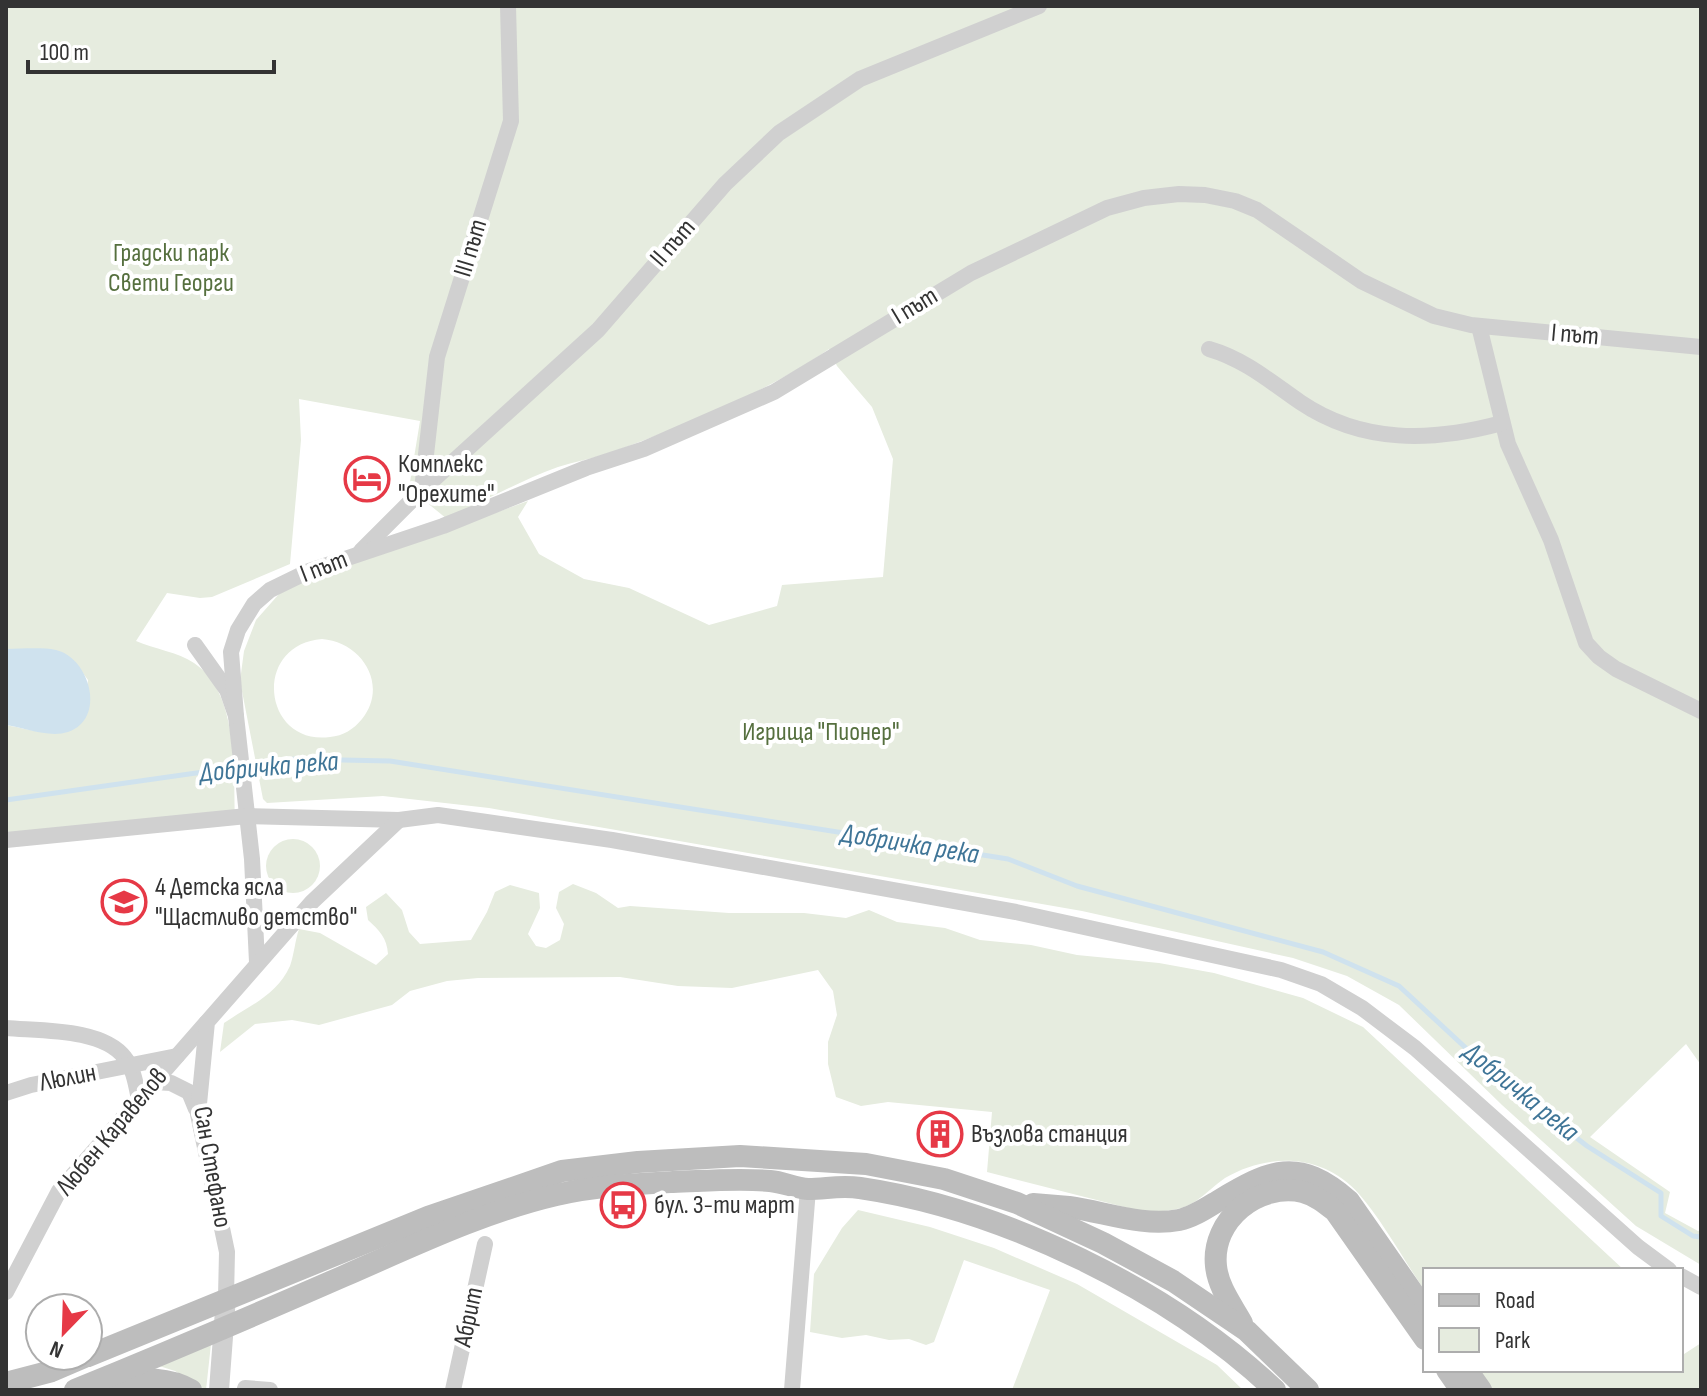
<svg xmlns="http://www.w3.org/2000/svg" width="1707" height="1396" font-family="'Sofia Sans Condensed',sans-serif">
<rect width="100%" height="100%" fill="#fff"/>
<g fill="#e6ecdf" fill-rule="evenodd">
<path d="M6 6H1701V1065L1686 1044 1590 1137 1670 1192 1665 1213 1698 1231 1701 1230V1265L1636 1226 1502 1105 1399 1005 1347 976 1293 958 1082 911 489 808 383 796 267 803 263 799 240 681 244 651 256 620 279 594 315 573 423 539 528 501 518 517 539 554 584 579 629 588 709 625 777 606 782 585 883 577 893 459 872 407 837 366 829 349C768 392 677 429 606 454 590 459 574 462 558 467 520 481 483 501 447 519L409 488 420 421 299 399 301 440 290 564 212 597 200 598 167 593 136 641C154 649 178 652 194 663 240 693 233 776 235 824L6 847V725C34 730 60 741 83 721L88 680C62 643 48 650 6 649ZM322 639C362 642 389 685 362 719 354 729 343 736 330 737 263 746 251 645 322 639Z"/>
<circle cx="293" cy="866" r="27"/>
<path d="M573 884 596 893 618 908 630 906 729 913H804L846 918 869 910 897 922 945 928 980 940 1031 945 1077 955 1159 963 1214 973 1303 998 1363 1027 1624 1270H1425V1291C1405 1262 1382 1220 1359 1194 1324 1154 1269 1152 1225 1178 1215 1185 1206 1194 1196 1201 1178 1213 1156 1212 1136 1210L987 1172 992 1112 888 1102 861 1106 836 1097 828 1064V1042L837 1015 833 991 818 970 732 988 678 986 620 977 478 978 447 981 410 991 392 1005 319 1025 292 1020 255 1024 220 1052 224 1023C249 1006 277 995 290 966 294 955 295 941 299 929L320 933 376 965 388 954C387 938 379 930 368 920L366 907 386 893 402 910 409 932 420 944 471 940 487 912 495 892 510 885 539 893 540 908 528 934 536 946 546 948 560 940 564 924 556 908 559 892Z"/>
<path d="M858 1210 930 1227 994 1248 1077 1284 1217 1365 1243 1390H1012L1050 1290 964 1260 934 1342 926 1345 909 1339 889 1340 866 1335 842 1338 810 1332 814 1274 842 1228Z"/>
<path d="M1701 1343V1390H1492L1478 1370H1681V1356Z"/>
<path d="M211 1344 206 1390 175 1371 156 1365Z"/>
</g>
<path fill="#cfe2ee" d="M6 649C22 649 41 647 56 650 90 658 107 719 68 732 49 738 25 728 6 725Z"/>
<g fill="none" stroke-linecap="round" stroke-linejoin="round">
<path stroke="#cfe2ee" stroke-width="5" d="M6 800 295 759 390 761 1008 859 1077 886 1323 952 1399 986 1495 1075 1587 1146 1661 1193V1216L1693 1236 1701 1237"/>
<g stroke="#d0d0d0" stroke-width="16">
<path d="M1479 326 1508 444 1551 540 1586 643 1599 657 1616 669 1701 711"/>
<path d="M1209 349C1244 359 1271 382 1300 402 1362 444 1432 442 1502 423"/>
<path d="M422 490 437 357 511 121 508 6"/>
<path d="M361 551 422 490 598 330 725 184 779 133 860 79 1039 6"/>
<path d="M195 645 227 690 236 716 252 859 257 962"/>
<path d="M236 716 231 652 238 630 254 604 270 590 309 571 443 526 586 468 644 449 774 392 971 273 1107 208 1144 198 1179 194 1205 195 1235 201 1257 210 1361 281 1434 316 1471 325 1701 347"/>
<path d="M6 840 247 816 399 820 438 815 612 840 1016 912 1281 970 1321 984 1362 1008 1415 1048 1638 1247 1669 1270"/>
<path d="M6 1028C40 1031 103 1028 125 1058 134 1069 136 1086 139 1099"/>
<path d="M154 1082 171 1083 189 1092 196 1109"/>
<path d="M6 1093 31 1085 177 1056"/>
<path d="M1681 1276 1701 1287"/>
<path d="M6 1292 59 1191 206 1023"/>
<path d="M226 1297 227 1252 198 1114 207 1022 312 902 399 820"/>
<path d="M245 1388 270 1390"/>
<path d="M453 1390 485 1244"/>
<path d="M792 1390 808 1189"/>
</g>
<path stroke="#d0d0d0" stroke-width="20" d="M219 1390 226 1297"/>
<g stroke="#bdbdbd" stroke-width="22">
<path d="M1033 1204C1045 1205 1057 1206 1069 1207 1105 1212 1143 1227 1179 1220 1193 1217 1205 1209 1218 1201 1270 1170 1298 1156 1349 1201L1425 1310"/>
<path d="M1242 1323C1232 1305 1218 1287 1216 1266 1211 1220 1258 1182 1303 1192 1315 1195 1325 1203 1335 1211L1425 1339"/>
<path d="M88 1356 428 1217 562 1171 638 1162 740 1156 866 1164 944 1179 1017 1203 1103 1243 1173 1281 1247 1331 1308 1390"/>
<path d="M1447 1370 1461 1390"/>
<path d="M1467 1370 1481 1390"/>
<path d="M113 1381C141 1379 166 1376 191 1390"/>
<path d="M6 1383 52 1371 87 1356"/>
<path d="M75 1390C166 1353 255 1315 344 1276 413 1246 483 1212 556 1195 594 1186 635 1184 673 1182 705 1181 738 1178 770 1181 783 1182 795 1188 808 1189 826 1189 840 1185 860 1188 1003 1209 1169 1290 1275 1390"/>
</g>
</g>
<defs>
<g id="hotel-ring" transform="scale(2.3)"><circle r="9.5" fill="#fff" stroke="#e63946" stroke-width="1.5"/><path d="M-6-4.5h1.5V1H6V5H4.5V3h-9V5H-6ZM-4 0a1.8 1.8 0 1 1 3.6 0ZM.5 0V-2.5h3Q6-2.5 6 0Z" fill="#e63946"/></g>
<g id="school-ring" transform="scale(2.3)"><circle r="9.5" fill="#fff" stroke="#e63946" stroke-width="1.5"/><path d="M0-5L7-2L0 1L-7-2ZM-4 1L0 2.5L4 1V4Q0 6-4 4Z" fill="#e63946"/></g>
<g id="building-ring" transform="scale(2.3)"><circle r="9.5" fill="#fff" stroke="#e63946" stroke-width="1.5"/><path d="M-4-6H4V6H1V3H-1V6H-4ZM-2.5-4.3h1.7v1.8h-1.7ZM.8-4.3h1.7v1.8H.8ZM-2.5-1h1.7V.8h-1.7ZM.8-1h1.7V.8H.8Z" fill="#e63946"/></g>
<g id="bus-ring" transform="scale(2.3)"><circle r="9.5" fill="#fff" stroke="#e63946" stroke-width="1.5"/><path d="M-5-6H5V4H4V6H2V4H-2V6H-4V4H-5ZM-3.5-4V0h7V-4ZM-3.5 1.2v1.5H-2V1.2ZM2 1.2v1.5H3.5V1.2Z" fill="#e63946"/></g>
</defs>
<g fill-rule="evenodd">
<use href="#hotel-ring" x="367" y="479"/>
<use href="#school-ring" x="124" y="902"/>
<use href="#building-ring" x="940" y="1134"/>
<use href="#bus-ring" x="623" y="1205"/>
</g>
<g text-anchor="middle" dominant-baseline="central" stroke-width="8" stroke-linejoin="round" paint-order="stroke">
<g font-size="26" fill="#333" stroke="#fff">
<text transform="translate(673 243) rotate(-49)">ІІ път</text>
<text transform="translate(471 248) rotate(-73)">ІІІ път</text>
<text transform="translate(915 306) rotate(-31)">І път</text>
<text transform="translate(1575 335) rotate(5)">І път</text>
<text transform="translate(324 567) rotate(-21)">І път</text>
<text transform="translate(68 1078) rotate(-11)">Люлин</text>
<text transform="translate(112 1132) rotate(-50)">Любен Каравелов</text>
<text transform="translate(212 1167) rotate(80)">Сан Стефано</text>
<text transform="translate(469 1317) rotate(-78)">Абрит</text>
</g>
<g font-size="26" fill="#56703f" stroke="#fff">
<text x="171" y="253">Градски парк<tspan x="171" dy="30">Свети Георги</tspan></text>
<text x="821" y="732">Игрища "Пионер"</text>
</g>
<g font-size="26" fill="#333" stroke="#fff" text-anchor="start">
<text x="398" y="464">Комплекс<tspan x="398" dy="30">"Орехите"</tspan></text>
<text x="155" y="887">4 Детска ясла<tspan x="155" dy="30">"Щастливо детство"</tspan></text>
<text x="971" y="1134">Възлова станция</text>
<text x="654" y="1205">бул. 3-ти март</text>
</g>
<g font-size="28" font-style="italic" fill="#3f7597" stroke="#fff">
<text transform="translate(269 767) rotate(-5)">Добричка река</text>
<text transform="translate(910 844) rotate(9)">Добричка река</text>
<text transform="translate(1521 1092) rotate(39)">Добричка река</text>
</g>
</g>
<rect width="1707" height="1396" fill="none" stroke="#333333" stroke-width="16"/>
<rect x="1423" y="1268" width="260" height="104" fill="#ffffff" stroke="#adadad" stroke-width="2"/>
<rect x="1439" y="1294" width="40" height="12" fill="#bdbdbd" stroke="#adadad" stroke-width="2"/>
<text x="1495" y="1308" font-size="24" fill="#333333">Road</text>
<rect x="1439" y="1328" width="40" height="24" fill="#e6ecdf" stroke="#adadad" stroke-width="2"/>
<text x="1495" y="1348" font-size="24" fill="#333333">Park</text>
<g transform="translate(64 1332) rotate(203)"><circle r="38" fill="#ffffff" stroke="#adadad" stroke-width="2"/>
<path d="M0-6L14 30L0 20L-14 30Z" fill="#e63946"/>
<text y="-12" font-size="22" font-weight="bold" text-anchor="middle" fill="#333333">N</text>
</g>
<path d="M28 60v12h246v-12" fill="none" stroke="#333333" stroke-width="4"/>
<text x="40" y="60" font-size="24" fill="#333333" stroke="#ffffff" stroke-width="6" paint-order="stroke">100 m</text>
</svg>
